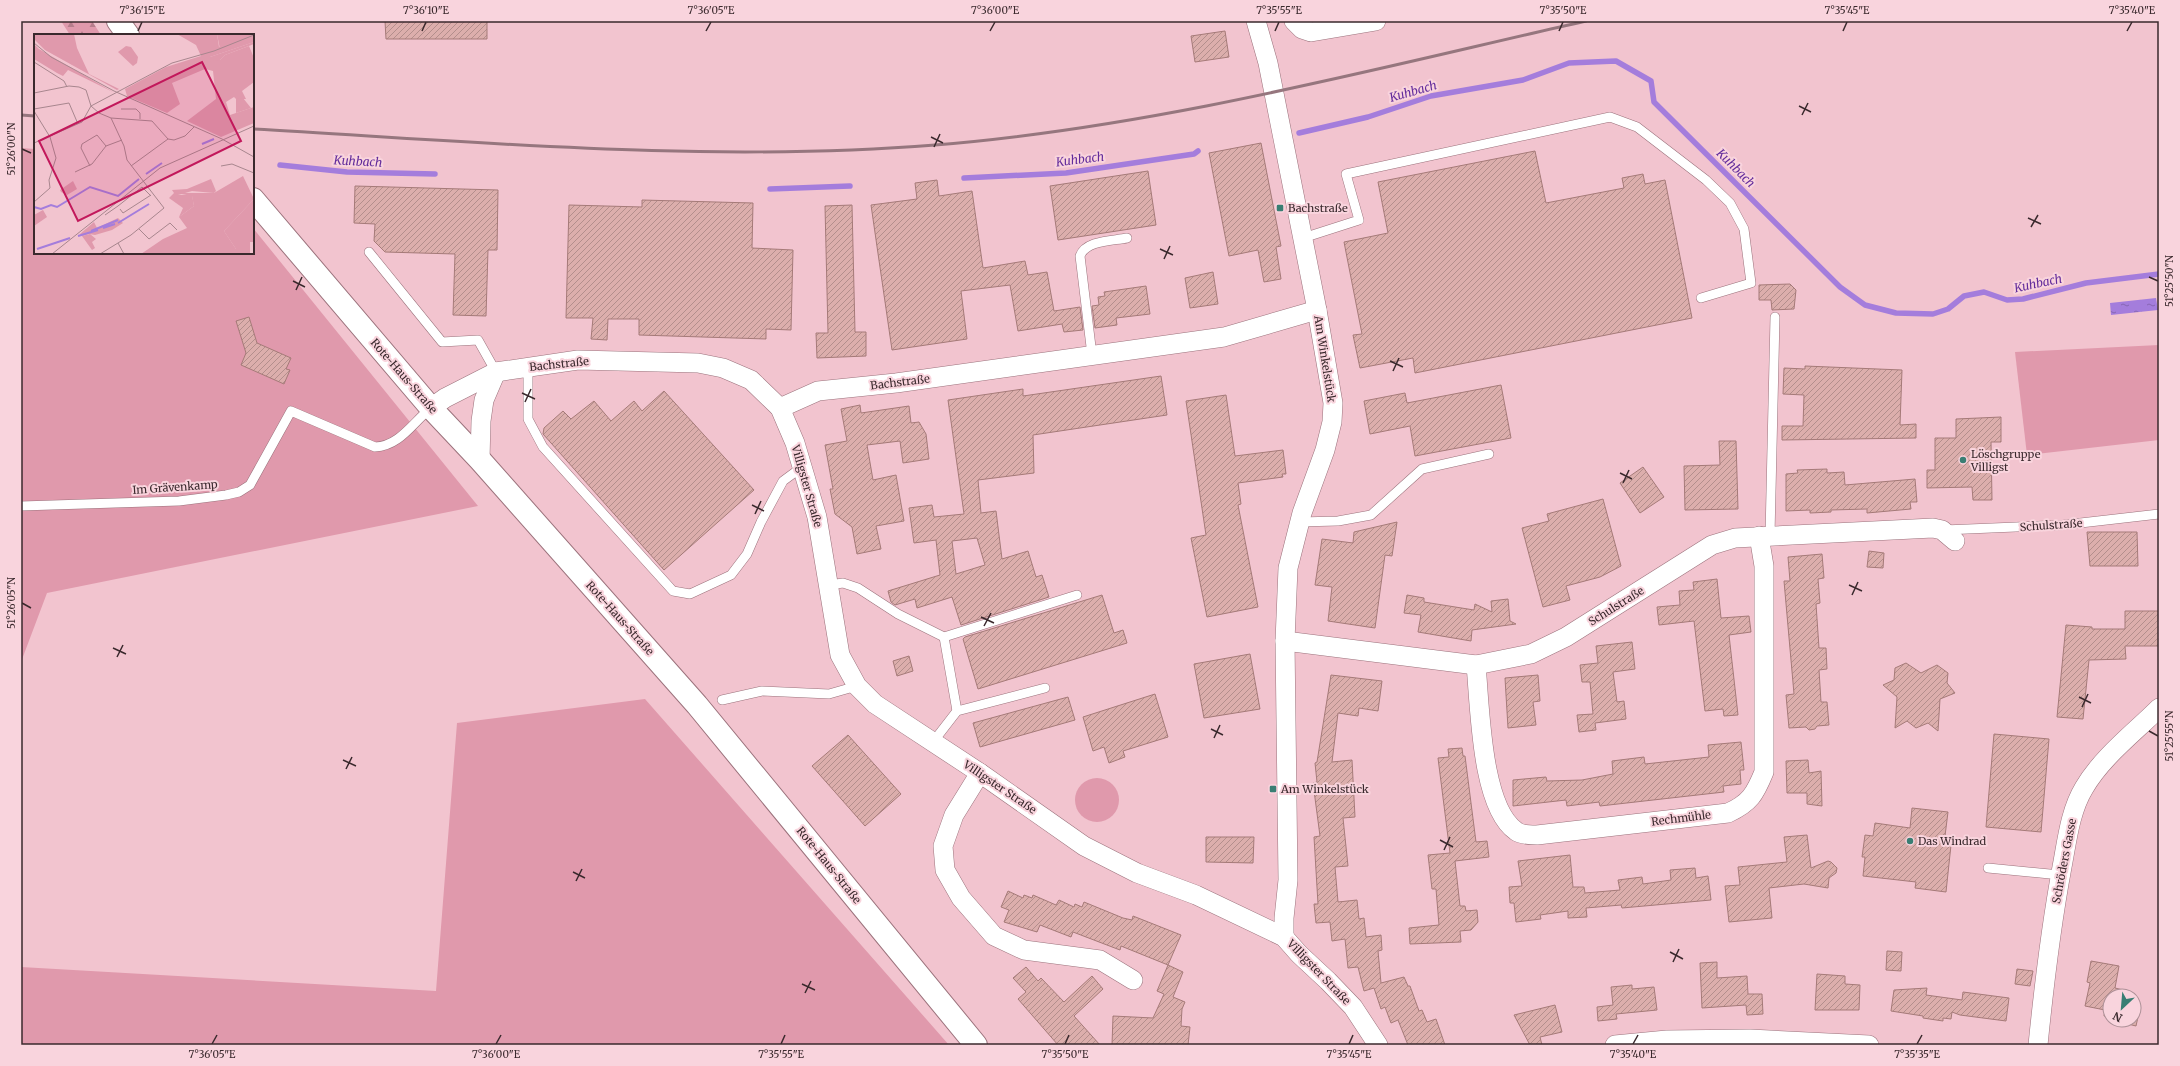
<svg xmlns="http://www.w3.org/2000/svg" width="2180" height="1066" font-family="Merriweather,serif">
<defs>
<pattern id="forest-firs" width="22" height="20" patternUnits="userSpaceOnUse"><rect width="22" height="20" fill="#e099ac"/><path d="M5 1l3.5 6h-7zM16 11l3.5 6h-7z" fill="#b77d8c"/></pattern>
<pattern id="water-ripples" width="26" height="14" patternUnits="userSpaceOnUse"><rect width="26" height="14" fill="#a47ddc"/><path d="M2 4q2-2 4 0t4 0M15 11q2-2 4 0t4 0" fill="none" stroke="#8766b3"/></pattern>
<pattern id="building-hatch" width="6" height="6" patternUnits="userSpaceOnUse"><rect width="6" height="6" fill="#dcaeac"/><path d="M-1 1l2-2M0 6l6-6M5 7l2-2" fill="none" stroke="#b38e8c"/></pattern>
</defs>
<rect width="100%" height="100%" fill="#f2c4cf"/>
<g fill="#e099ac">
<path d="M21 148 35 149V253H253V228L478 506 47 593 21 662Z"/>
<path d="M2159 345V440L2027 455 2015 352Z"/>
<path d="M645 699 949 1045H21V967L436 991 457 723Z"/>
<circle cx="1097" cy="800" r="22"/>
</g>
<path fill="url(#forest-firs)" d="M61 21H92L101 35H70Z"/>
<path fill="url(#water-ripples)" d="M2156 298 2158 310 2111 315 2110 303Z"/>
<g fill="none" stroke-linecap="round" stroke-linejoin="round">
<g stroke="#a47ddc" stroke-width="5.5">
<path d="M1299 133 1368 117 1431 96 1523 80 1569 63 1616 61 1651 81 1654 102 1840 287 1865 305 1896 313 1933 314 1948 309 1964 296 1984 292 2007 300 2023 299 2086 283 2159 274"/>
<path d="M280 165 347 172 435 174"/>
<path d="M964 178 1066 173 1194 154 1198 151"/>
<path d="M770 189 850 186"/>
</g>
</g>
<g fill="url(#building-hatch)" stroke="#a57a78" fill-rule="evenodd">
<path d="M385 21H487V39H386Z"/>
<path d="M1225 31 1229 57 1195 62 1191 36Z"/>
<path d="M1261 143 1281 246 1276 247 1281 279 1264 282 1258 250 1229 256 1209 153Z"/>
<path d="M1535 151 1546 203 1624 188 1622 178 1643 174 1645 184 1665 180 1692 318 1415 373 1413 358 1360 368 1353 335 1362 334 1344 242 1388 233 1378 182Z"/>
<path d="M1148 171 1156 225 1058 240 1050 186Z"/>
<path d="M937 180 939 196 972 191 983 268 1025 261 1028 275 1047 272 1054 311 1080 307 1083 330 1064 332 1062 324 1018 331 1010 285 961 291 967 339 892 350 871 205 917 199 915 183Z"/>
<path d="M355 186 498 190 497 250H488L486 316 453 315 455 254 385 252 374 241 375 224 354 223Z"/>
<path d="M642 200 753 203 752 248 793 250 791 330 766 329V339L639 335V319H608L607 340 591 339 593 318H566L569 205 642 207Z"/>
<path d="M852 205 855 332H866V356L817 358 816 333H828L825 206Z"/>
<path d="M1213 272 1218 304 1190 308 1185 278Z"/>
<path d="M1790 284 1796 290 1794 309 1772 310 1771 300H1759V285Z"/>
<path d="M1146 286 1150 314 1116 318 1117 325 1095 328 1092 306 1099 305 1098 297 1105 296 1104 292Z"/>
<path d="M249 317 257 343 291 358 286 369 290 370 284 384 241 365 246 353 236 321Z"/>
<path d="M1805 366 1902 370 1900 425 1916 424V438L1782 440V426H1803L1804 395 1783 394 1784 368 1805 369Z"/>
<path d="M1161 376 1167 415 1033 435 1034 473 978 480 981 513 996 511 1002 559 1028 551 1036 577 1042 575 1049 597 961 625 952 597 917 608 915 599 895 605 891 602 888 591 940 575 936 540 914 543 909 508 932 505 934 517 964 514 948 400 1023 389V396ZM977 538 985 565 956 574 952 541Z"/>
<path d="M1501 385 1511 438 1415 456 1410 426 1370 434 1364 401 1405 393 1407 403Z"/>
<path d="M664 391 754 490 664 570 543 434 544 428 563 411 571 419 594 401 611 421 634 401 642 411Z"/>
<path d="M1226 395 1235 456 1283 450 1286 474H1282L1283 477 1238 483 1241 504 1238 505 1258 607 1207 617 1191 538 1206 535 1186 401Z"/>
<path d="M860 405 861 413 909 406 911 423 919 422 926 434 929 459 903 463 900 441 867 445 873 480 896 475 904 521 876 526 881 549 857 554 852 527 835 514 830 489H833L825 445 847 441 841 409Z"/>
<path d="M2001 417V442H1991L1992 500H1973L1972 487 1927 488V470H1935V438H1956V419Z"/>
<path d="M1719 441H1736L1738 509 1685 510 1684 466 1720 465Z"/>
<path d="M1643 467 1664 497 1640 513 1620 483Z"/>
<path d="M1827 469V473L1844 472 1845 485 1915 479 1917 502H1910L1911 509 1867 513V509L1831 510V512L1810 513V510L1786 511V474L1798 473 1797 470Z"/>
<path d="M1603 499 1621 566 1600 577 1566 586 1570 600 1543 607 1522 528 1549 521 1547 514Z"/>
<path d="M1397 522 1392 556 1385 555 1375 628 1328 621 1332 587 1315 585 1322 539 1353 543 1354 532Z"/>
<path d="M2087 532H2137L2138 566H2090Z"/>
<path d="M1869 551 1884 553 1883 568 1867 567Z"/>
<path d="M1822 554 1824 578 1818 579 1820 603 1816 604 1819 648H1826L1827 669 1819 670 1821 702H1827L1829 725 1817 726 1815 729 1809 730 1806 727 1789 728 1786 695 1794 694 1784 581H1790L1788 557Z"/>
<path d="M1717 579 1721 618 1749 616 1751 632 1729 635 1738 715 1724 716 1723 709 1705 711 1694 621 1659 625 1657 607 1680 605 1679 591 1694 590 1693 582Z"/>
<path d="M1102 595 1114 633 1123 630 1127 643 978 689 963 639 965 637Z"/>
<path d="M1407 595 1424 598V602L1474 610 1475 604 1492 612 1491 601 1508 599 1510 621 1516 624 1472 630 1471 641 1418 632 1421 615 1404 613Z"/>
<path d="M2125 611H2159V646H2125L2126 659 2089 660 2083 719 2057 717 2066 625 2092 627V629H2125Z"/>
<path d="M1632 642 1635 669 1613 672 1617 702 1624 701 1626 719 1595 723 1596 730 1579 732 1577 715 1593 714 1590 682H1582L1580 665 1598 663 1596 646Z"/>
<path d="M1250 654 1260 709 1204 718 1194 664Z"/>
<path d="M909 656 913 671 897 676 893 661Z"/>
<path d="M1906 663 1921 673 1937 665 1948 673 1947 683 1955 693 1940 699 1938 731 1928 723 1916 728 1907 721 1895 728 1897 697 1883 685 1894 680 1895 668Z"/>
<path d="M1331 675 1382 681 1378 711 1359 708 1358 716 1338 713 1332 762 1352 760 1355 817 1343 818 1348 866 1335 867 1338 902 1357 900 1359 919 1364 918 1366 937 1381 935 1382 950 1378 951 1381 983 1404 977 1408 986H1410L1419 1011 1422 1010 1427 1022 1436 1019 1445 1045H1408L1398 1020 1391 1023 1385 1007 1381 1009 1374 988 1364 991 1358 967 1348 968 1345 939 1332 941 1330 922 1316 923 1314 904H1318L1314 837 1320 836 1313 783 1317 782 1315 763 1317 762Z"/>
<path d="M1538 675 1540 701 1533 702 1536 725 1508 728 1505 678Z"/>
<path d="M1155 694 1168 737 1123 751 1125 757 1109 763 1104 747 1093 751 1083 717Z"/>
<path d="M1068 697 1075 720 980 747 973 723Z"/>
<path d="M1994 734 2049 739 2041 832 1986 827Z"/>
<path d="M848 735 901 794 865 826 812 766Z"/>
<path d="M1741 742 1744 770H1740L1741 784 1723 786 1724 792 1600 806 1599 802 1567 806 1566 800 1513 806V780L1546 777 1547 781 1582 780 1613 774 1612 761 1644 757 1645 764 1709 757 1708 745Z"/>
<path d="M1462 748 1463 756H1465L1476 842 1487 841 1489 857 1455 861 1460 906H1465L1466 911 1477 910 1478 922 1471 930 1460 931 1461 942 1410 944 1409 928 1439 925 1436 889H1432L1428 855 1450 853 1438 758 1449 757 1448 749Z"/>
<path d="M1808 760 1809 773 1821 771 1822 806 1807 804V793H1787L1786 761Z"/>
<path d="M1912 808 1948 812 1944 844 1951 845 1946 892 1915 888 1916 882 1863 876 1865 857H1862L1865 835 1873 836 1875 823 1910 828Z"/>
<path d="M1807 835 1811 868 1828 861 1831 862 1837 868 1836 873 1829 878 1828 888 1804 884 1769 888 1772 918 1729 922 1725 886 1740 885 1738 867 1787 862 1784 837Z"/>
<path d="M1206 837H1254L1253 863 1206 862Z"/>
<path d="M1570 855 1573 887H1584L1585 893 1620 890 1618 880 1642 877 1643 884 1671 880 1670 870 1695 868 1696 878 1708 876 1711 900 1622 908 1621 905 1586 908 1587 917 1568 918V911L1540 915 1541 919 1516 922 1514 903H1510L1509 887 1522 886 1518 861Z"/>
<path d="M1008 891 1023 898 1024 895 1032 898 1033 895 1056 905 1059 900 1074 907 1075 904 1082 907 1084 902 1123 918 1132 920 1133 916 1181 935 1168 965 1183 972 1173 997 1185 1002 1182 1009 1181 1026 1190 1027 1188 1045H1112L1113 1016 1153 1018 1164 994 1157 991 1168 965 1121 946 1120 950 1073 932 1071 937 1040 925 1037 932 1004 922 1009 910 1001 907Z"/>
<path d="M1887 951 1902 952 1901 971 1886 970Z"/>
<path d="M2091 961 2119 966 2115 988 2123 990 2122 996H2110V1017L2104 1016 2105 1010 2085 1006 2090 983 2087 982Z"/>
<path d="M1717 962V978L1747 976 1748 994H1762L1763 1014 1747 1015 1746 1005 1702 1008 1700 963Z"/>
<path d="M1026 967 1038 981 1041 978 1064 1002 1092 976 1103 989 1074 1016 1100 1045H1058L1018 999 1026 992 1013 978Z"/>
<path d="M2017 969 2033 971 2030 986 2015 984Z"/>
<path d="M1817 974 1845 976V984L1860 985 1859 1010H1815Z"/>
<path d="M1632 985V989L1654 987 1657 1010 1616 1014 1617 1019 1598 1021 1597 1007 1613 1005 1611 987Z"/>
<path d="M1927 988 1926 995 1962 1000 1963 992 2009 998 2006 1021 1960 1015 1952 1012 1951 1019 1943 1018V1021L1923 1018V1016L1891 1011 1894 990Z"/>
<path d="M1555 1005 1562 1032 1540 1037 1542 1045H1530L1514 1015Z"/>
<path d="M2134 1007 2140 1008 2136 1026 2120 1022V1020H2134Z"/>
</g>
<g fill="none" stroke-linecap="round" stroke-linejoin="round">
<g stroke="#9b727c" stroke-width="10">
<g id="lane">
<path d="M1303 238 1359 220 1346 174 1610 117 1637 127 1706 180 1730 203 1744 229 1751 283 1701 298"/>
<path d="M369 252 442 342 478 340 496 372"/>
<path d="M1092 355 1080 256C1086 240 1113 241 1127 238"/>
<path d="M528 367V419L543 447 673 591 690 594 731 575 747 554 761 522 783 481 802 467"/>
<path d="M21 506 179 501 226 495 239 492 250 485 291 411 375 447C400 446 413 422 431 408"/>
<path d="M1299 522 1338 521 1371 515 1422 469 1489 454"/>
<path d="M1944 530 2063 525 2159 514"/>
<path d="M1770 535 1775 317"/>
<path d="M829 585 843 583 858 588 898 614 944 637"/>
<path d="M722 700 762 691 829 694 857 686"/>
<path d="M957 711 944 637 1077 595"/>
<path d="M933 742 957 711 1045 688"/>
<path d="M1988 868 2060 875"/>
</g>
</g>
<g stroke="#9b727c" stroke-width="20">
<g id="street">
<path d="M1256 21 1268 63 1317 310 1333 403 1332 422 1325 450 1302 513 1288 568 1285 641 1288 880 1284 918V937"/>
<path d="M1294 21 1302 29 1311 32 1376 21"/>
<path d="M431 408 445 398 496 372 578 360 698 363 723 368 751 380 780 408 795 443 817 517 840 655 857 686 875 704 980 773 1084 846 1137 873 1196 895 1284 937 1299 954 1328 981 1353 1007 1378 1045"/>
<path d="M780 408 818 391 896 383 1224 337 1317 310"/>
<path d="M480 460 481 421 484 400 496 372"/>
<path d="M1285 641 1476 665 1531 654 1566 637 1712 545 1735 538 1933 528 1942 530 1955 541"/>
<path d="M1476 665C1480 706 1481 807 1516 831 1521 835 1531 835 1537 835L1728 813C1750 803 1755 794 1764 772V566L1759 536"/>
<path d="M980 773 954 815 943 846 945 870 961 898 994 936 1024 950 1100 960 1133 980"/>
<path d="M1615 1045 1667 1040 1750 1039 1869 1045"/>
<path d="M2038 1045C2044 985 2051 926 2062 867 2067 841 2070 811 2084 788 2102 757 2134 733 2159 708"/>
</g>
</g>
<g stroke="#9b727c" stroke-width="24">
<g id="secondary">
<path d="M118 21 128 35"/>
<path d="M253 199 431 408 480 460 697 705 976 1045"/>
</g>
</g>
<use href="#lane" stroke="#fff" stroke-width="9"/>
<use href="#street" stroke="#fff" stroke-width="19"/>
<use href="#secondary" stroke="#fff" stroke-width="22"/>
<g stroke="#96767e" stroke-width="3">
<path d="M21 115 35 116"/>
<path d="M253 129C480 142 708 163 935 145 1156 127 1370 70 1586 21"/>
</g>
</g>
<path fill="none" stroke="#3a292d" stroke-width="1.5" d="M138 31 142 22M422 31 426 22M706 31 711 22M990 31 995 22M1275 31 1279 22M1559 31 1563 22M1843 31 1847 22M2127 31 2132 22M1799 106 1811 112M1802 115 1808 103M931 137 943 143M934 147 940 134M22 149 31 153M2028 218 2041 224M2031 227 2038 215M1160 249 1173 255M1164 259 1170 246M2149 277 2158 281M293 281 305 287M296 290 302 277M1390 361 1403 367M1393 371 1399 358M522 393 535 399M525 402 531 389M1620 473 1632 479M1623 483 1629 470M752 505 764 511M755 514 761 501M1849 585 1862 591M1852 595 1858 582M22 603 31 608M981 617 994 623M984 626 991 613M113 648 126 654M117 657 123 645M2079 697 2091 703M2082 707 2088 694M1211 729 1223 735M2149 731 2158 736M1214 738 1220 725M343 760 356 766M346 769 352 757M1440 840 1453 847M1444 850 1450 837M573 872 585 878M576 881 582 869M1670 952 1683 959M1673 962 1679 949M802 984 815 990M805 993 811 981M212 1044 217 1035M496 1044 501 1035M781 1044 785 1035M1065 1044 1069 1035M1349 1044 1353 1035M1633 1044 1638 1035M1917 1044 1922 1035"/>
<g fill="#397e73" stroke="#f9d4dd" stroke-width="1.5">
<rect x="1276" y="204" width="8" height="8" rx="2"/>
<circle cx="1963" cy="460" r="4"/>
<rect x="1269" y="785" width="8" height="8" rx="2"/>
<circle cx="1910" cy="841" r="4"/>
</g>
<g text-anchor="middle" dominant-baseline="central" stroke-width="4" stroke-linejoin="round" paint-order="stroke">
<g font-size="11" fill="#3a292d" stroke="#f9d4dd" text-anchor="start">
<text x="1288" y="208">Bachstraße</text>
<text x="1971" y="454">Löschgruppe<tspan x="1971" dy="13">Villigst</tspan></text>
<text x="1281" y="789">Am Winkelstück</text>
<text x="1918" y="841">Das Windrad</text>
</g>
<g font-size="11" fill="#3a292d" stroke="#f9d4dd">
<text transform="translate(1325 359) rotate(81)">Am Winkelstück</text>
<text transform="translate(559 364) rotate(-6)">Bachstraße</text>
<text transform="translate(404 376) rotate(49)">Rote-Haus-Straße</text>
<text transform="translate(900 382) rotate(-7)">Bachstraße</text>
<text transform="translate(807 486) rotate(74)">Villigster Straße</text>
<text transform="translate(175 487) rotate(-4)">Im Grävenkamp</text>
<text transform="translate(2051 525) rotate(-4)">Schulstraße</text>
<text transform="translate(1616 606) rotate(-32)">Schulstraße</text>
<text transform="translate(620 618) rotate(48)">Rote-Haus-Straße</text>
<text transform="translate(1000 787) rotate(34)">Villigster Straße</text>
<text transform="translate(1681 818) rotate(-7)">Rechmühle</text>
<text transform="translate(2064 861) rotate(-79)">Schröders Gasse</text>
<text transform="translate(829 865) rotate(51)">Rote-Haus-Straße</text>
<text transform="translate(1319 972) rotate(46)">Villigster Straße</text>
</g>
<g font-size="12" font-style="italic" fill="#622b9b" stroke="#f9d4dd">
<text transform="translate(1413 91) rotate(-16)">Kuhbach</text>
<text transform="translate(1080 159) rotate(-7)">Kuhbach</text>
<text transform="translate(358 161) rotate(3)">Kuhbach</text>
<text transform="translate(1736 168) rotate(45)">Kuhbach</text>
<text transform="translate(2038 283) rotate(-12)">Kuhbach</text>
</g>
</g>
<g transform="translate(34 34)">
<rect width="220" height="220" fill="#f2c4cf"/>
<path d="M0 0H40L43 14 55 40 85 55 83 56 11 16 1 6ZM143 0H183L185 13 213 0H220V8L176 23 186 26 191 21 215 12 220 24V48L208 57 212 65H202L200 63 192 68 196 81 220 73V89L187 103 153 87 182 65 179 37 171 35 138 49 146 70 133 79 93 62 91 55 132 33 167 22 162 11ZM0 10 5 15 79 58 34 36 29 42 23 39 0 25ZM177 145 182 157 180 159 158 157 144 161H158L160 172 145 183 149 174 135 164 140 159 138 156 153 155ZM39 147 43 155 33 161 27 158 26 156ZM220 165V208H216V220H202V215L190 197ZM9 176 13 183 0 192V181ZM56 200 62 205 58 208 61 214 58 216 48 202Z" fill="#e099ac"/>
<path d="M183 0H213L214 2 186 15ZM220 8V10L191 21 186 26 170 28 176 23ZM92 12 97 13 104 23 103 29 99 32 84 18ZM209 64 217 74 202 79V65ZM209 142 220 165 190 197 202 215V220H107L129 205 153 194 145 183 160 172 158 162 142 159H180ZM84 184 89 189 78 196 61 201 55 200 48 202 46 200 60 188 63 194Z" fill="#e099ac"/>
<path fill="none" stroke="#a47ddc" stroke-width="2" d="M168 110 180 105M112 140 128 129M0 173 7 175 17 171 23 173 56 153 84 162 105 145M84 189 115 170M69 194 81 190M57 197 84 186M44 202 64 196M3 215 36 204"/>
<path fill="none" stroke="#a8868e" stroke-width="1" d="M0 9 17 23 80 57 188 105 220 123M0 28 30 47 33 53M0 59 35 52 45 53 52 56 57 72 65 79 77 84 118 87 134 105M57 72 138 29 180 17 220 1M0 75 35 69 44 90M87 75H102L106 79V85M0 77 16 103 22 124 15 146 16 154 0 168M134 105 140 106 151 102 160 93M0 109 48 88 57 72M56 132 47 114 48 110 63 101 72 112M97 132 134 105M187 132 198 130 220 139M41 138 58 130 72 112 88 106M84 172 108 153 117 162M86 175 89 179 117 161M71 181 84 172M105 195 115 205 136 189 143 196M84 209 90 220M18 220 126 134 220 92M66 220 97 201 130 174 93 126 90 112 77 84"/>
<path fill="#c2185b" fill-opacity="0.15" stroke="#c2185b" stroke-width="2" d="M168 28 207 107 44 187 5 107Z"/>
<rect width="220" height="220" fill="none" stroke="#3a292d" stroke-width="2"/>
</g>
<rect width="2180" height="1066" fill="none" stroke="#f9d4dd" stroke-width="44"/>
<g transform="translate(2122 1008) rotate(206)"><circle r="19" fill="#f9d4dd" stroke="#ad9097"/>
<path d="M0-3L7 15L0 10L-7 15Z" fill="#397e73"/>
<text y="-6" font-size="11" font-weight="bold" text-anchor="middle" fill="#3a292d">N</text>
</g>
<rect x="22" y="22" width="2136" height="1022" fill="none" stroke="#3a292d" stroke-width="1.5"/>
<g font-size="10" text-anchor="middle" fill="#3a292d">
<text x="142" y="14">7°36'15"E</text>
<text x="426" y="14">7°36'10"E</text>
<text x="711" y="14">7°36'05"E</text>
<text x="995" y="14">7°36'00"E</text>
<text x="1279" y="14">7°35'55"E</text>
<text x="1563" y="14">7°35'50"E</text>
<text x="1847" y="14">7°35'45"E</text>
<text x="2132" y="14">7°35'40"E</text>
<text transform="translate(11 149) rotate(-90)" y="4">51°26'00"N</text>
<text transform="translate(2169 281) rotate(-90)" y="4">51°25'50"N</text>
<text transform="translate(11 603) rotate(-90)" y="4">51°26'05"N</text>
<text transform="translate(2169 736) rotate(-90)" y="4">51°25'55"N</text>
<text x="212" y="1058">7°36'05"E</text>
<text x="496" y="1058">7°36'00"E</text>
<text x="781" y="1058">7°35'55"E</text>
<text x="1065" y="1058">7°35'50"E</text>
<text x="1349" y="1058">7°35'45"E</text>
<text x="1633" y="1058">7°35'40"E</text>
<text x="1917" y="1058">7°35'35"E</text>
</g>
</svg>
